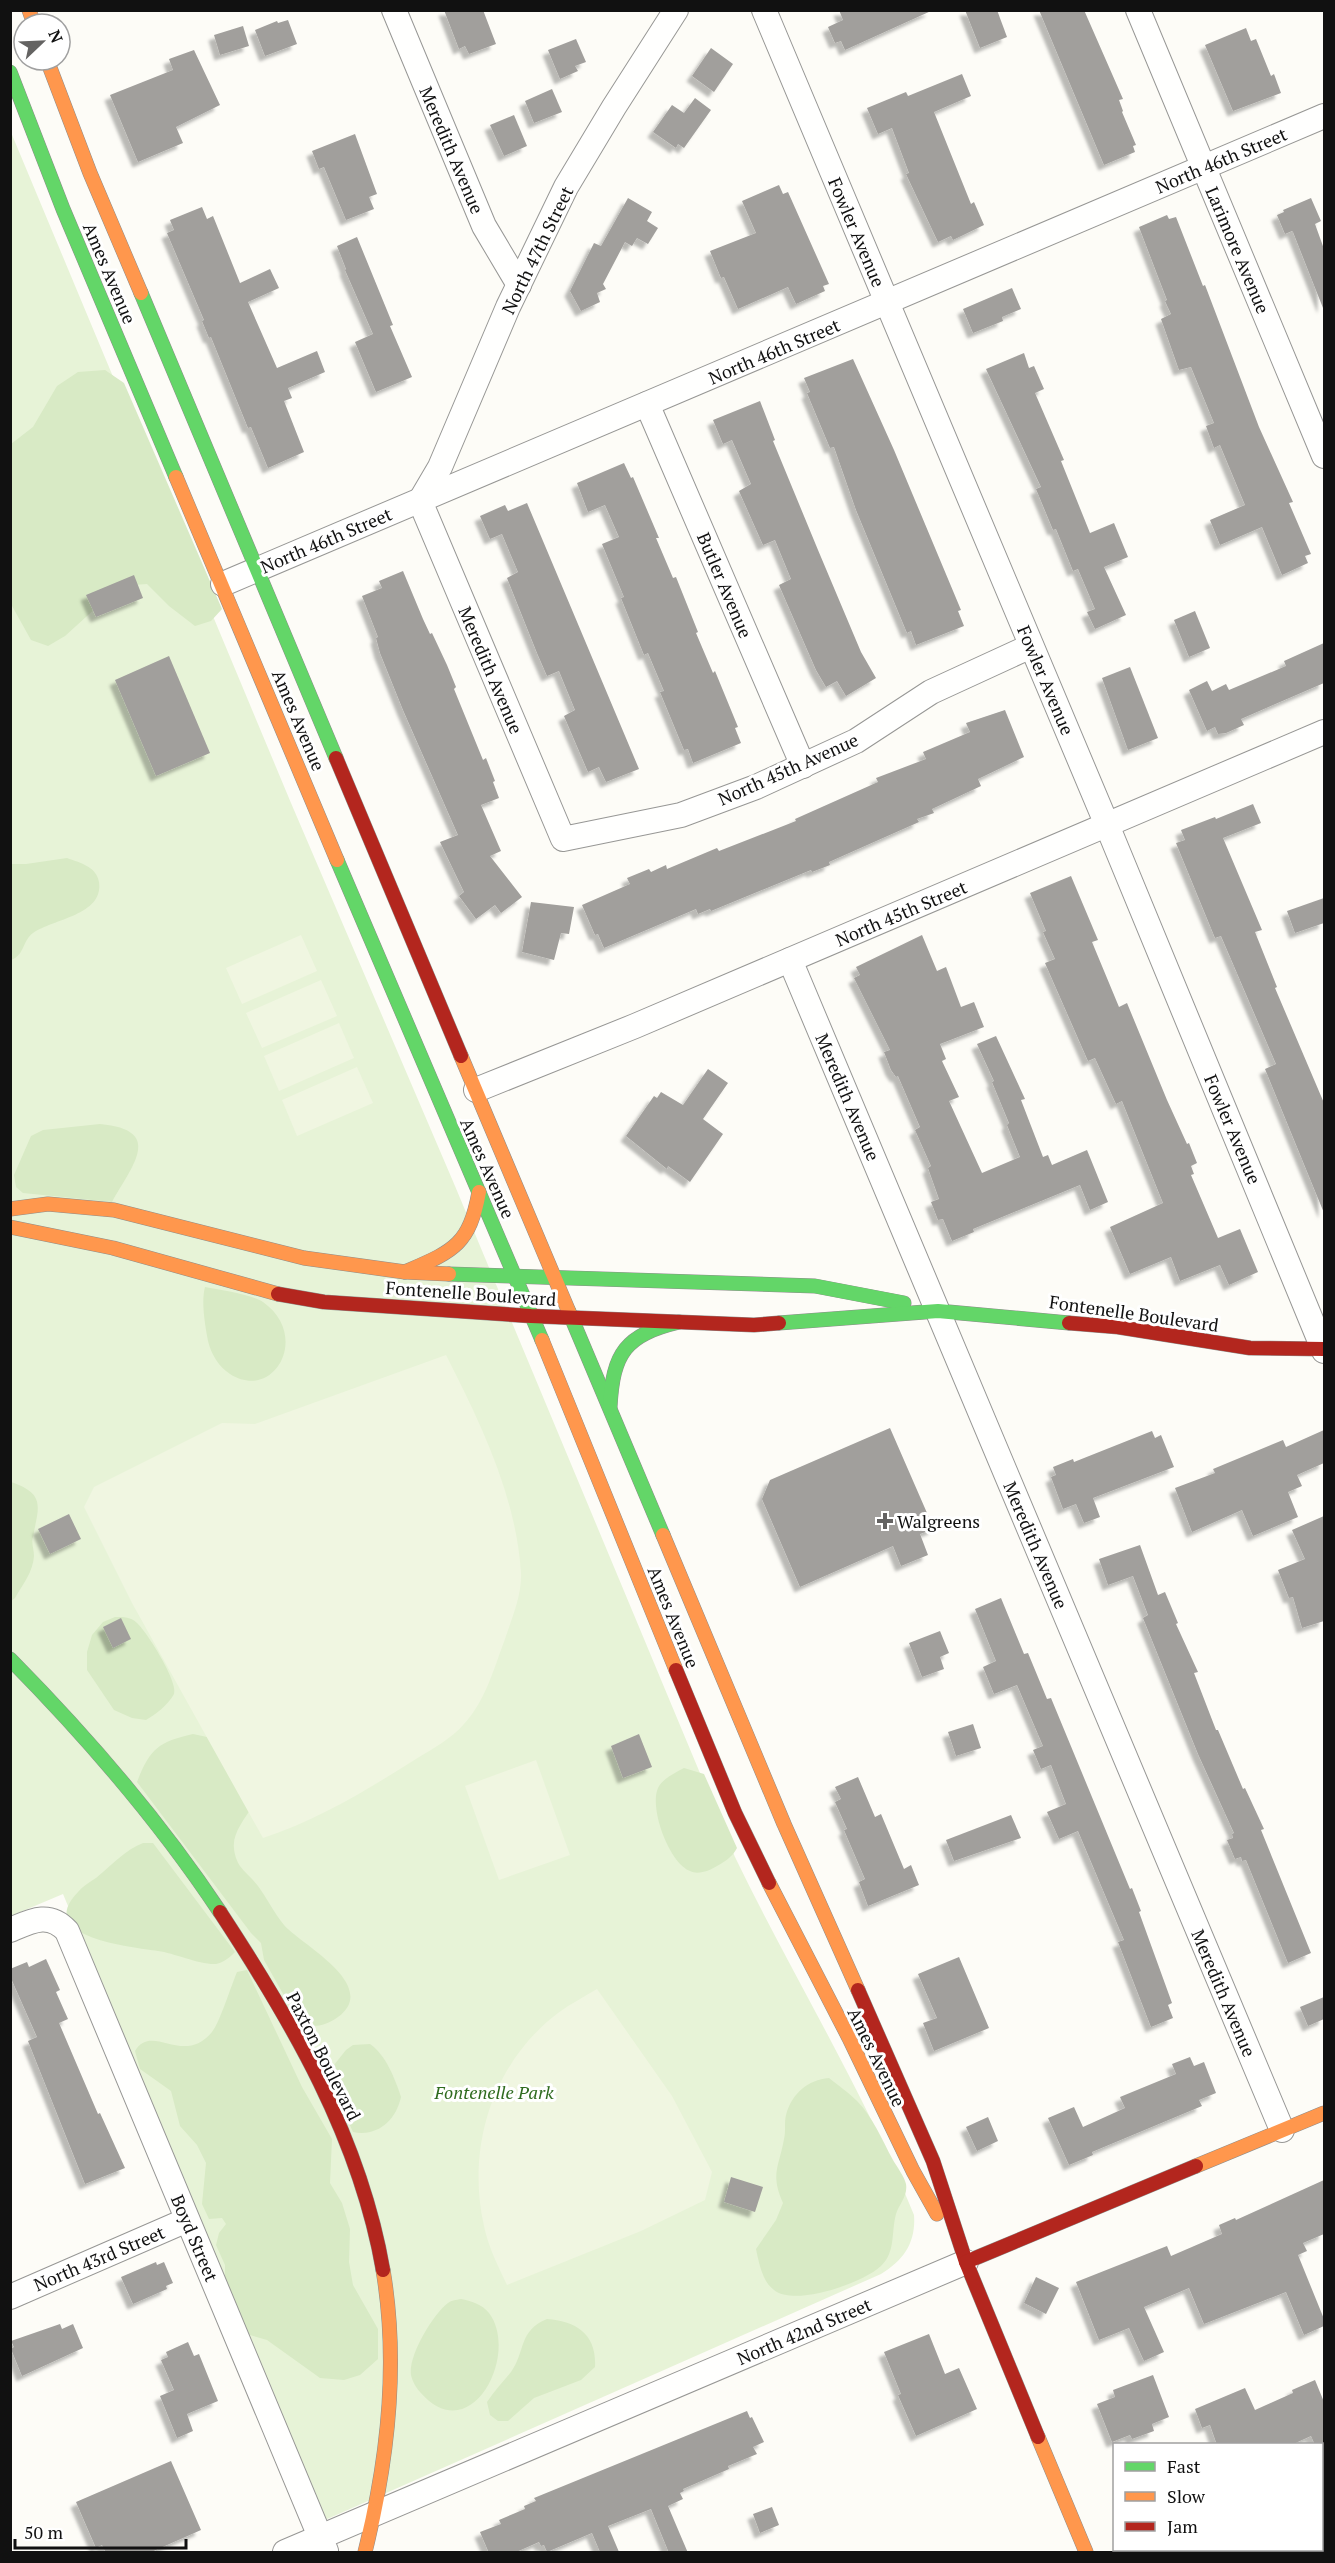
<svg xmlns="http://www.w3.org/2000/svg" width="1335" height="2563" font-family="'PT Serif',serif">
<defs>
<filter id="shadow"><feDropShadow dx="-5.5" dy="5.5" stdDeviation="1.5" flood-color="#0004"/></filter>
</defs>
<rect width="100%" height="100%" fill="#fdfcf7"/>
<path fill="#e7f3d7" d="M10 130 291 803 455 1186 735 1857C793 1977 864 2091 914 2215 916 2242 904 2260 881 2274L325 2520 63 1894 11 1916Z"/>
<g fill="#d8eac5">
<path d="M105 370 124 383 222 609 211 621 195 626 169 606 147 584 120 586 65 636 48 646 31 640 11 604V444L33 427 57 386 78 372Z"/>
<path d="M67 858C80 863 96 866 99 882 104 915 53 919 33 933 22 941 25 955 11 960V864H26Z"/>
<path d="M100 1124C165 1130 132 1166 112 1202L23 1193 16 1187 14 1175 31 1136 43 1130Z"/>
<path d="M205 1287C220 1290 251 1294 263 1302 311 1336 274 1402 230 1374 219 1367 211 1354 208 1341 205 1325 201 1302 205 1287Z"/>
<path d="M11 1482C47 1494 38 1508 33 1537 31 1543 34 1549 34 1556 33 1572 23 1584 15 1598L11 1601Z"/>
<path d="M115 1617C124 1617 131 1617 137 1623 147 1632 179 1683 174 1694 169 1704 155 1715 146 1720L132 1718 114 1710 87 1670V1652L92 1635 103 1622Z"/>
<path d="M193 1734 221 1740 252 1807C245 1818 232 1834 234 1848 234 1853 237 1862 240 1866 245 1873 253 1879 258 1886 267 1898 274 1913 284 1925 300 1944 381 1985 338 2017 325 2026 315 2028 300 2024L264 1960 261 1943 251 1933 137 1782C150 1749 158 1742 193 1734Z"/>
<path d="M684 1768 704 1774 737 1848C732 1857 726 1861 717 1866 709 1871 698 1875 690 1871 669 1863 649 1808 658 1788 663 1778 675 1773 684 1768Z"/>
<path d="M143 1843H153L235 1952C229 1958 224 1962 216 1964 200 1965 174 1953 158 1951 133 1947 33 1938 78 1892 83 1886 90 1882 96 1878 112 1865 125 1850 143 1843Z"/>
<path d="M247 1970 302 2087 332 2139 330 2183 342 2203 350 2229 349 2262 353 2285 378 2329V2359L360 2375 344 2380 320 2378 267 2340 243 2333 225 2293V2265L216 2245 219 2233 226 2224 222 2218 209 2219 202 2204 206 2163 197 2145 180 2126 171 2091 140 2069 135 2051C152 2022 183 2067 212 2032 220 2022 231 1986 237 1972Z"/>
<path d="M370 2044C386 2055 395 2079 401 2097 396 2120 378 2137 353 2132L330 2081 334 2065 346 2050 353 2045Z"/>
<path d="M829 2078C838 2085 849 2093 857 2101 873 2117 882 2140 893 2160 897 2167 904 2176 906 2184 908 2196 899 2204 896 2214 891 2232 896 2252 881 2266 863 2283 795 2307 774 2290 762 2281 759 2263 756 2249L776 2220 783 2203C770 2174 779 2167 784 2139 786 2131 784 2123 786 2115 792 2093 808 2080 829 2078Z"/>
<path d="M461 2299C471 2301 482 2304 489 2313 520 2354 471 2451 420 2392 416 2388 412 2380 411 2375 408 2356 433 2314 448 2303 452 2300 456 2300 461 2299Z"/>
<path d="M547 2319C576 2321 597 2334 595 2367L581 2380 534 2398 508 2421H498L490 2415 487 2402C494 2391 503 2382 511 2372 526 2351 518 2331 547 2319Z"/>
</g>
<g fill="#f0f6e1">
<path d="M301 935 317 971 242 1004 226 968Z"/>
<path d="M321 980 337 1016 262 1048 246 1013Z"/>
<path d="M339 1023 354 1058 279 1091 264 1056Z"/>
<path d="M357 1067 373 1103 297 1136 282 1100Z"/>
<path d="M446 1355C480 1422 516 1495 521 1573 522 1595 512 1618 505 1639 494 1668 486 1700 464 1724 451 1739 432 1749 416 1759 367 1790 318 1820 263 1838L132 1603 84 1507 94 1487 222 1423 255 1424Z"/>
<path d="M536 1760 570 1855 499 1880 465 1786Z"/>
<path d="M597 1989 672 2096 712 2172 705 2200 641 2231 507 2285C498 2266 488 2246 484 2226 466 2147 493 2062 558 2013 570 2004 584 1997 597 1989Z"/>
</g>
<g fill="#a19f9c" filter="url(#shadow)">
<path d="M444 10H483L496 44 469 54 465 46 459 49Z"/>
<path d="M839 10H931V11L845 50 841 41 835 43 828 27 843 20Z"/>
<path d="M965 10H997L1007 37 980 48Z"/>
<path d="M1039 10H1084L1123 99 1119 100 1123 111 1122 112 1136 145 1133 146 1135 152 1104 165Z"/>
<path d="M288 20 297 44 265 56 255 30 277 21 278 23Z"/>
<path d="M243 26 249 46 220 55 214 35Z"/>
<path d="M1246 28 1251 41 1256 39 1271 76 1274 74 1281 93 1233 111 1205 45Z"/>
<path d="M576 39 586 62 575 66 578 71 560 79 548 50Z"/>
<path d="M711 48 733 64 714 92 692 76Z"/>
<path d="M194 50 220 105 176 127 183 143 138 162 110 95 173 70 169 59Z"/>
<path d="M962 74 971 96 934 112 971 204 974 202 984 225 953 240 951 236 938 242 906 174 909 173 892 128 878 134 867 108 906 92 908 96Z"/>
<path d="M552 89 562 112 534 123 525 101Z"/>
<path d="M695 98 711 110 684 148 678 144 676 148 653 132 672 105 684 113Z"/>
<path d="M514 115 527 146 504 156 490 125Z"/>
<path d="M355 134 377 194 369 197 374 209 346 220 324 167 319 169 312 151Z"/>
<path d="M779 185 783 194 788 192 829 284 823 286 825 291 796 304 788 287 738 309 724 277 721 278 710 251 756 233 742 201Z"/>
<path d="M628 198 652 212 647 221 658 228 648 244 637 238 632 246 625 242 603 284 606 289 597 293 600 302 581 311 570 291 594 243 601 246Z"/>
<path d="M1311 198 1321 221 1315 224 1324 249 1323 308 1293 232 1292 231 1285 234 1277 215 1284 212 1283 210Z"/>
<path d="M202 207 207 219 213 216 240 283 270 269 279 288 248 302 277 368 317 351 325 372 288 388 292 398 284 401 304 452 268 468 251 427 248 428 211 337 209 338 202 321 204 320 167 233 174 230 170 220Z"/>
<path d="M1167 215 1169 219 1176 217 1203 286 1205 285 1259 427 1293 502 1289 503 1311 554 1305 556 1308 563 1282 575 1262 527 1220 545 1210 520 1245 505 1220 445 1214 448 1206 426 1214 423 1191 367 1179 370 1161 319 1171 314 1165 301 1167 300 1139 227Z"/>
<path d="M357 237 393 325 390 326 412 377 376 392 355 342 373 334 345 270 346 269 337 246Z"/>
<path d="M1012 288 1021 309 1002 317 1003 321 973 333 963 309Z"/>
<path d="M1024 353 1029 368 1034 366 1044 389 1035 393 1064 460 1061 461 1090 533 1114 523 1128 557 1104 567 1126 615 1095 629 1087 612 1095 609 1078 569 1073 571 1056 529 1053 530 1036 489 1041 487 986 369Z"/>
<path d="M853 359 894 450 961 610 958 611 964 626 916 645 911 631 907 633 856 510 834 447 830 448 807 393 810 392 804 378Z"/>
<path d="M760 401 775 440 773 441 818 550 861 652 876 678 846 696 837 681 826 687 816 670 779 585 791 579 775 540 763 545 739 491 751 484 732 440 723 444 713 420Z"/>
<path d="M624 463 631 478 633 477 659 538H656L673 578 676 577 698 632 696 633 713 673 715 671 738 727 735 728 741 743 693 763 688 749 684 750 660 692 664 691 648 653 644 655 621 598 624 597 602 544 619 537 605 505 588 512 577 483Z"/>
<path d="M527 503 639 769 606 782 599 767 588 772 564 716 575 710 559 671 547 676 537 653 507 578 518 572 502 534 490 539 480 516 505 505 508 511Z"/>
<path d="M403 571 423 619 430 634 432 633 447 665 456 687 454 689 483 760 486 758 495 781 493 782 499 798 481 805 501 851 490 856 522 897 501 913 495 905 476 919 459 896 464 892 440 842 458 835 403 710 380 653 376 638 378 637 362 596 382 588 379 581Z"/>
<path d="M134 575 143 598 96 617 86 595Z"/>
<path d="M1195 611 1210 648 1189 657 1174 620Z"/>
<path d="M1324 643V683L1241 719 1244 725 1226 733 1218 734 1215 727 1207 731 1189 690 1207 681 1212 691 1226 684 1229 690 1286 666 1284 661Z"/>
<path d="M169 656 210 753 156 776 115 680Z"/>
<path d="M1130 667 1158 738 1128 750 1102 678Z"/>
<path d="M1005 710 1024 757 978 779 981 786 932 809 934 813 917 819 919 822 829 862 830 865 812 872 811 870 711 911 710 909 698 914 696 909 604 948 598 934 595 935 582 905 630 884 627 878 649 869 651 872 666 865 667 869 717 848 719 851 796 821 795 819 878 782 876 778 926 759 923 752 970 732 966 723Z"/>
<path d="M1253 804 1261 823 1223 838 1262 930 1255 932 1277 987 1275 988 1324 1103V1213L1265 1069 1276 1064 1221 936 1215 938 1176 843 1185 840 1181 830 1215 817 1216 819Z"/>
<path d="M1071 876 1098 940 1092 942 1119 1007 1127 1003 1167 1100 1187 1144 1189 1143 1197 1163 1191 1166 1194 1174 1191 1175 1218 1238 1240 1229 1258 1272 1229 1285 1220 1265 1180 1281 1171 1257 1130 1274 1110 1227 1163 1203 1122 1101 1116 1104 1095 1058 1088 1061 1045 963 1055 959 1043 932 1046 931 1030 893Z"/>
<path d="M1324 898V923L1295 933 1287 911Z"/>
<path d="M531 902 574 907 569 934 561 933 554 960 522 952Z"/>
<path d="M922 935 937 971 946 967 961 1007 974 1002 984 1027 940 1044 946 1059 942 1061 959 1097 949 1101 982 1173 1020 1157 1007 1125 1009 1123 992 1082 994 1081 977 1044 996 1036 1025 1099 1021 1100 1043 1157 1048 1155 1052 1165 1087 1150 1108 1202 1090 1210 1080 1185 973 1229 974 1232 952 1241 943 1219 938 1220 931 1202 939 1199 928 1168 931 1166 915 1130 920 1127 898 1076 896 1077 891 1070 884 1052 890 1050 854 978 860 975 856 967Z"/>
<path d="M708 1069 728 1083 703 1119 723 1134 690 1182 668 1166 667 1169 626 1136 654 1096 657 1098 661 1092 683 1105Z"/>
<path d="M890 1428 934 1529 920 1534 928 1555 901 1566 893 1546 800 1587 762 1499 770 1480Z"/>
<path d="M1324 1430V1463L1297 1475 1302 1486 1288 1492 1298 1517 1253 1536 1242 1510 1192 1532 1175 1488 1215 1473 1213 1469 1283 1440 1286 1447Z"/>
<path d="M1152 1431 1155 1438 1161 1435 1174 1467 1093 1498 1100 1517 1084 1523 1076 1504 1063 1509 1051 1477 1056 1475 1053 1467 1073 1459 1074 1462Z"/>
<path d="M69 1514 81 1539 50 1554 38 1529Z"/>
<path d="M1324 1516V1621L1302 1628 1293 1597 1289 1598 1278 1570 1305 1559 1292 1530Z"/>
<path d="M1140 1545 1158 1595 1165 1592 1178 1623 1176 1624 1198 1672 1194 1673 1216 1730H1218L1243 1789 1245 1788 1264 1829 1261 1830 1311 1953 1288 1963 1246 1860 1242 1861 1241 1857 1235 1859 1227 1840 1233 1838 1232 1834 1234 1833 1198 1754 1143 1618 1148 1615 1133 1576 1108 1585 1099 1559Z"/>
<path d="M1001 1598 1024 1654 1028 1653 1047 1699 1051 1698 1130 1889 1132 1888 1141 1911 1139 1912 1172 2003 1168 2005 1173 2018 1151 2027 1118 1942 1124 1940 1078 1831 1059 1839 1047 1812 1066 1804 1051 1765 1041 1769 1033 1750 1043 1746 1017 1685 994 1694 983 1667 996 1661 975 1609Z"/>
<path d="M121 1618 131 1639 113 1648 103 1627Z"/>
<path d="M940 1631 949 1653 940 1657 944 1669 922 1677 909 1643Z"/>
<path d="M973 1724 981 1748 956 1756 948 1732Z"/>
<path d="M639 1734 652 1767 623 1778 611 1746Z"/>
<path d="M858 1777 875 1817 881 1814 904 1869 911 1865 919 1885 868 1906 859 1882 865 1879 844 1830 847 1829 835 1802 841 1799 835 1787Z"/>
<path d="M1011 1815 1021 1838 954 1861 946 1840Z"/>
<path d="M959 1957 989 2028 934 2051 923 2023 937 2018 918 1974Z"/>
<path d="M46 1959 60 1990 56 1992 68 2019 59 2023 98 2114 100 2113 125 2168 85 2184 28 2041 37 2037 10 1976V1969L27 1962 29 1967Z"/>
<path d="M1324 1997V2019L1308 2026 1300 2007Z"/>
<path d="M1190 2057 1194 2066 1204 2062 1216 2093 1199 2100 1202 2106 1092 2152 1093 2155 1069 2165 1048 2118 1074 2107 1083 2127 1125 2108 1120 2097 1176 2074 1172 2064Z"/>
<path d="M988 2117 998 2141 977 2151 966 2127Z"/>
<path d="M731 2177 763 2187 755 2212 724 2202Z"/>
<path d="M1324 2180V2234L1303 2243 1307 2251 1298 2255 1324 2319V2326L1304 2335 1286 2292 1204 2324 1189 2288 1144 2307 1164 2352 1144 2361 1129 2328 1099 2340 1076 2282 1167 2246 1171 2256 1222 2234 1219 2225 1235 2218 1236 2220Z"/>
<path d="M156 2262 157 2265 164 2262 173 2283 166 2286 167 2289 133 2304 121 2277Z"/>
<path d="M1036 2277 1059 2288 1046 2314 1024 2303Z"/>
<path d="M60 2324 62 2329 73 2324 83 2348 22 2376 11 2349 14 2347 11 2341Z"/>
<path d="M929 2334 945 2374 959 2368 977 2409 916 2436 898 2395 901 2394 884 2352Z"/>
<path d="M188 2342 194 2356 199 2354 218 2401 187 2414 193 2431 177 2438 160 2396 174 2390 161 2360 168 2357 166 2352Z"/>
<path d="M1153 2375 1169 2417 1152 2424 1154 2431 1132 2439 1130 2435 1112 2442 1097 2404 1115 2397 1113 2390Z"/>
<path d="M1315 2380 1324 2402V2468L1322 2461V2445H1315L1311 2436 1291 2445H1217L1210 2425 1202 2428 1195 2409 1245 2388 1255 2410 1293 2393 1292 2390Z"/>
<path d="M747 2411 750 2418 752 2417 764 2442 753 2447 757 2454 728 2466 729 2469 683 2489 684 2491 680 2493 683 2499 668 2506 688 2553H669L651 2509 608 2526 619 2552H600L592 2533 547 2552 544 2545 541 2546 539 2542 514 2553H489L480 2532 501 2524 499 2520 525 2509 524 2506 536 2501 534 2498Z"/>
<path d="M171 2461 201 2530 149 2553H106L102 2545 96 2548 76 2502Z"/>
<path d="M772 2507 779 2525 760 2533 753 2514Z"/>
</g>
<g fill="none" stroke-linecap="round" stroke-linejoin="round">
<g stroke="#979795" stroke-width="26">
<g id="street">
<path d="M394 10 484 226 519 285"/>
<path d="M676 10 614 107 566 187 508 307 440 467 420 501 563 839 681 815 756 787 856 741 931 692 1031 646"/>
<path d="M764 10 1107 825 1324 1351"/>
<path d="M1138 10 1324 456"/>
<path d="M647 404 803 766"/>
<path d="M223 584 1324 116"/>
<path d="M790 960 1282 2130"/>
<path d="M476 1090 635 1026 1324 732"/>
<path d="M10 1930C31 1921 49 1911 67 1931L326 2551"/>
<path d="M10 2297 187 2220"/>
<path d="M1322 2485 1324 2484"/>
<path d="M285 2552 966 2262"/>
<path d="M1162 2552 1169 2550"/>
</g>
</g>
<g stroke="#8e8d8b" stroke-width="15">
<g id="fast">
<path d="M10 72 63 209 176 477"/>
<path d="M141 293 336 758"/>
<path d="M337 860 542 1340"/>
<path d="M449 1274 815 1286 904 1303"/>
<path d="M569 1312 663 1535"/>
<path d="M779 1323 938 1311 1069 1323"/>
<path d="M610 1407C613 1353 625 1335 679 1322"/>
<path d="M10 1659C87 1737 159 1820 220 1912"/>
</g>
</g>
<g stroke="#8e8d8b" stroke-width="15">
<g id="slow">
<path d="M29 10 34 24"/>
<path d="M47 60 90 173 141 293"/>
<path d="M176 477 337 860"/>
<path d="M461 1056 569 1312"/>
<path d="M10 1209 48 1204 114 1210 304 1258 405 1272 449 1274"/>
<path d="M10 1227 113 1248 278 1294"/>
<path d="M405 1272C453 1251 469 1246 479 1192"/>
<path d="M542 1340 676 1670"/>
<path d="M663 1535 784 1824 858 1990"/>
<path d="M769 1883 849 2038 913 2171 937 2214"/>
<path d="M1196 2166 1324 2113"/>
<path d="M1038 2437 1086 2552"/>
<path d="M365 2552C388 2460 399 2364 383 2270"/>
</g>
</g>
<g stroke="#8e8d8b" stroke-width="15">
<g id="jam">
<path d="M336 758 461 1056"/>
<path d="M278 1294 324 1302 531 1316 754 1325 779 1323"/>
<path d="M1069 1323 1118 1327 1250 1348 1324 1349"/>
<path d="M676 1670 735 1813 769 1883"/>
<path d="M220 1912C292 2022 360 2137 383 2270"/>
<path d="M858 1990 933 2161 966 2262 1038 2437"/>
<path d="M966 2262 1196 2166"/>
</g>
</g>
<use href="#street" stroke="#fffffe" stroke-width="24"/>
<use href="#fast" stroke="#63d668" stroke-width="14"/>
<use href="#slow" stroke="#ff974d" stroke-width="14"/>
<use href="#jam" stroke="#b3261e" stroke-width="14"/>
</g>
<path fill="#646362" stroke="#fff" stroke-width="2" d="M882 1512h6v6h6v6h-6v6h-6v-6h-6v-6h6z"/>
<g text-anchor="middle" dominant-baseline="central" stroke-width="6" stroke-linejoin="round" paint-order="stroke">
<g font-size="18" fill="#111" stroke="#fff">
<text transform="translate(452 150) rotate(67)">Meredith Avenue</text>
<text transform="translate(1221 160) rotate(-23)">North 46th Street</text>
<text transform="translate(857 232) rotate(67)">Fowler Avenue</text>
<text transform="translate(537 250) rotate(-64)">North 47th Street</text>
<text transform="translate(1238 250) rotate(67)">Larimore Avenue</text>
<text transform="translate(110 273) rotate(67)">Ames Avenue</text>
<text transform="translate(774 351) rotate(-23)">North 46th Street</text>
<text transform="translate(326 540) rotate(-23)">North 46th Street</text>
<text transform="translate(725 585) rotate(67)">Butler Avenue</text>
<text transform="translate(491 670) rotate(67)">Meredith Avenue</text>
<text transform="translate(1046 680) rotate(67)">Fowler Avenue</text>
<text transform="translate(299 720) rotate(67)">Ames Avenue</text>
<text transform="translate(788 769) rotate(-24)">North 45th Avenue</text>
<text transform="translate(901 913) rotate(-23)">North 45th Street</text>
<text transform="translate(848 1097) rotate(67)">Meredith Avenue</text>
<text transform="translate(1233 1129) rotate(67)">Fowler Avenue</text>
<text transform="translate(488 1168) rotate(66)">Ames Avenue</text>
<text transform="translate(471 1293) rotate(4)">Fontenelle Boulevard</text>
<text transform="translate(1134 1313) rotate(8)">Fontenelle Boulevard</text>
<text transform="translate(1036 1545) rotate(67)">Meredith Avenue</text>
<text transform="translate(674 1617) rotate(68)">Ames Avenue</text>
<text transform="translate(1224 1993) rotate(67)">Meredith Avenue</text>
<text transform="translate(324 2056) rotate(63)">Paxton Boulevard</text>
<text transform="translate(877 2057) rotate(64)">Ames Avenue</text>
<text transform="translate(195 2238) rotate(67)">Boyd Street</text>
<text transform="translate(99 2258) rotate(-23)">North 43rd Street</text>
<text transform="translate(804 2331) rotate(-23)">North 42nd Street</text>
</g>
<g font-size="18" fill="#111" stroke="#fff" text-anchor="start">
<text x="897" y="1521">Walgreens</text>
</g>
<g font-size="18" font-style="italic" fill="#2f6b1f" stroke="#fff">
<text x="494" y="2092">Fontenelle Park</text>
</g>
</g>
<rect width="1335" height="2563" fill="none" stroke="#111111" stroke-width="24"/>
<rect x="1113" y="2443" width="210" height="108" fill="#ffffff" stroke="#a0a0a0" stroke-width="1.5"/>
<rect x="1125" y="2462" width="30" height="9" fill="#63d668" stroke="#a0a0a0" stroke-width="1.5"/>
<text x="1167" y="2473" font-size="18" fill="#111111">Fast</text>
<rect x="1125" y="2492" width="30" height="9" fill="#ff974d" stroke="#a0a0a0" stroke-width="1.5"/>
<text x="1167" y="2503" font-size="18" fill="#111111">Slow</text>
<rect x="1125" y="2522" width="30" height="9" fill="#b3261e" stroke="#a0a0a0" stroke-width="1.5"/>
<text x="1167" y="2533" font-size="18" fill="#111111">Jam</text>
<g transform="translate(42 42) rotate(67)"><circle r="28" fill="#ffffff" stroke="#a0a0a0" stroke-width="1.5"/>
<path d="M0-4.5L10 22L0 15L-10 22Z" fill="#646362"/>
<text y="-9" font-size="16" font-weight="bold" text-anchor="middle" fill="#111111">N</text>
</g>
<path d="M15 2539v9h171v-9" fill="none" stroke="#111111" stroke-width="3"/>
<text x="24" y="2539" font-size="18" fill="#111111" stroke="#ffffff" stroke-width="4.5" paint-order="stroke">50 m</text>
</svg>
